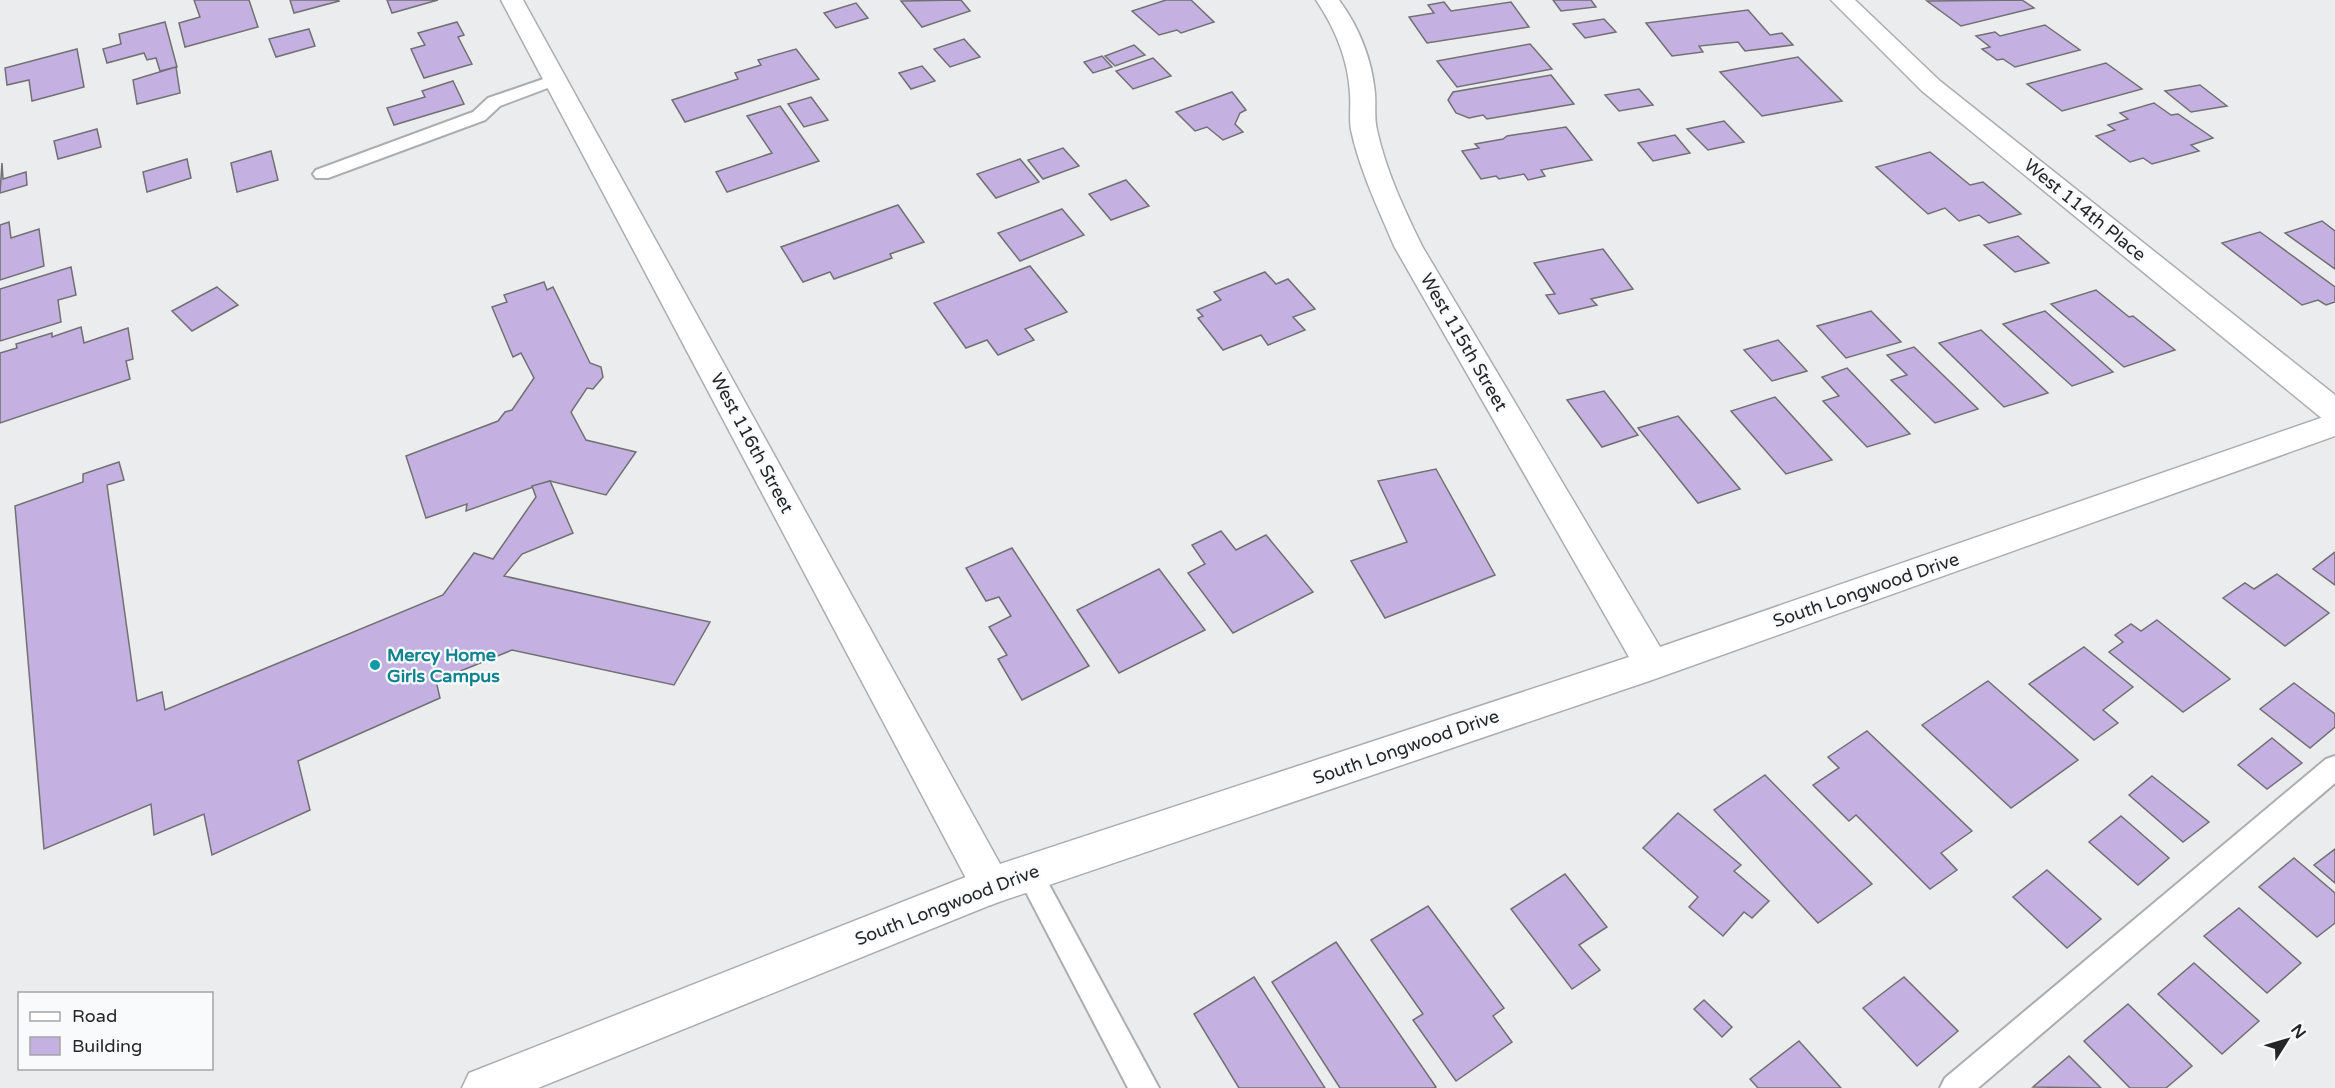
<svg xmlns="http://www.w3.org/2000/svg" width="2335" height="1088" font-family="'Varela Round',sans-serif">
<rect width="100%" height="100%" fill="#ebecee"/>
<g fill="#c4b1e2" stroke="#717072" stroke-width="1.5">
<path d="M194 0H249L258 27 185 47 179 23 200 17Z"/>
<path d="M290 0H338L339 1 294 13Z"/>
<path d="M387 0H438L392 13Z"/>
<path d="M961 0 970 11 922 27 901 1Z"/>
<path d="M1166 0H1191L1214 22 1181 33 1177 30 1159 35 1132 11Z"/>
<path d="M1553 0H1591L1596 7 1561 11Z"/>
<path d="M2022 0 2034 8 1961 26 1927 1Z"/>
<path d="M1444 2 1451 11 1511 2 1529 27 1427 43 1409 17 1434 13 1428 5Z"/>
<path d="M856 3 868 18 836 28 824 13Z"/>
<path d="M1748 10 1770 35 1782 33 1793 45 1745 51 1738 42 1699 46 1703 52 1672 56 1646 23Z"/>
<path d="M1604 19 1616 32 1585 38 1573 24Z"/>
<path d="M165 22 177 67 160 71 156 58 147 60 144 53 107 63 103 49 121 44 119 34Z"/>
<path d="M457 22 464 35 458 37 472 64 424 78 411 49 425 45 418 33Z"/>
<path d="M2045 25 2080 50 2015 67 2003 59 1997 60 1982 49 1990 47 1976 36 1995 32 2000 36Z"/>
<path d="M309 29 315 46 276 57 269 39Z"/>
<path d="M964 39 980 57 950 67 934 49Z"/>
<path d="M1530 44 1552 69 1457 87 1437 61Z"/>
<path d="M1134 45 1145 55 1115 66 1105 56Z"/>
<path d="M77 49 84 87 32 101 29 80 7 85 5 68Z"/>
<path d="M796 49 819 79 685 122 672 100 738 79 735 73 761 65 758 60Z"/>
<path d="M1102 56 1112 67 1093 73 1084 62Z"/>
<path d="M1798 57 1842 101 1762 116 1720 72Z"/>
<path d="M1153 58 1171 76 1133 89 1116 71Z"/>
<path d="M2106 63 2142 89 2062 111 2027 84Z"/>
<path d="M922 66 935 81 911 89 899 73Z"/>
<path d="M176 67 180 93 137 104 133 80Z"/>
<path d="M1551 75 1574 104 1487 119 1483 115 1469 118 1456 113 1448 100 1453 92Z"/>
<path d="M453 81 464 104 394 125 387 108 425 97 422 91Z"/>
<path d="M2200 85 2227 106 2191 112 2165 91Z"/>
<path d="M1639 89 1653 105 1619 111 1605 95Z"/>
<path d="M1232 92 1246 110 1240 113 1235 124 1243 132 1223 140 1207 127 1195 131 1176 112Z"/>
<path d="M811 97 828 120 804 127 788 104Z"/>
<path d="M2154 103 2171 115 2178 114 2213 138 2191 145 2199 151 2152 164 2143 158 2130 162 2096 136 2115 130 2108 125 2128 119 2120 113Z"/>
<path d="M780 106 819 161 727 192 716 172 772 153 747 116Z"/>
<path d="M1724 121 1744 142 1708 150 1687 129Z"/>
<path d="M1566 127 1592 160 1541 170 1545 176 1528 180 1524 174 1499 179 1496 176 1481 179 1462 151 1479 148 1475 144 1503 139 1507 136Z"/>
<path d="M97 129 101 147 58 159 54 141Z"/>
<path d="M1675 135 1690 153 1653 161 1638 143Z"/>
<path d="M1063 148 1079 166 1043 179 1028 160Z"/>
<path d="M271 151 278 180 237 192 231 163Z"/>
<path d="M1930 152 1970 185 1983 182 2021 214 1989 223 1979 215 1959 221 1945 208 1928 214 1876 167Z"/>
<path d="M187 159 191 178 147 192 143 172Z"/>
<path d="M1020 159 1039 182 996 198 977 174Z"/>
<path d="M2 163 3 179 26 172 27 185 0 193Z"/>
<path d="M1126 180 1149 206 1111 220 1089 194Z"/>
<path d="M898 205 924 242 890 254 892 258 834 279 830 272 803 282 781 247Z"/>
<path d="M1062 209 1084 235 1020 261 998 233Z"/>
<path d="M2322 221 2335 231V269L2285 233Z"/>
<path d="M9 222 11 238 39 229 44 266 0 280V225Z"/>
<path d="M2260 232 2335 287V302L2326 305 2318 300 2302 305 2222 243Z"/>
<path d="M2018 236 2049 263 2015 272 1984 245Z"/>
<path d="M1603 249 1633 289 1591 299 1597 305 1559 314 1546 295 1555 294 1534 263Z"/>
<path d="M1030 266 1067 312 1025 329 1034 340 998 355 987 340 966 348 934 303Z"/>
<path d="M71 267 76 295 58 300 61 322 0 341V289Z"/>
<path d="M1265 272 1276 284 1288 279 1315 309 1293 317 1305 330 1268 345 1261 335 1223 350 1198 318 1203 316 1197 310 1221 300 1214 292Z"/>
<path d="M544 282 547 290 553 287 590 363 601 367 603 377 593 389 587 388 571 412 586 440 636 452 606 495 550 481 466 511 467 504 426 518 406 456 498 421 505 412 512 410 534 378 521 353 513 357 492 307 507 302 504 295Z"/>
<path d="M217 287 238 305 192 331 172 311Z"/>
<path d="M2096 290 2129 317 2133 316 2175 350 2124 367 2051 304Z"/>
<path d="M1871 311 1901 342 1846 358 1817 326Z"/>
<path d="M2045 311 2113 372 2072 386 2003 324Z"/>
<path d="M81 327 84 343 128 328 133 359 126 361 130 379 0 423V353L17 348 16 344 52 333V337Z"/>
<path d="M1981 330 2048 393 2004 407 1939 343Z"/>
<path d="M1778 340 1807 371 1772 381 1744 350Z"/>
<path d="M1914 347 1978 409 1935 423 1891 380 1907 375 1887 355Z"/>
<path d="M1847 368 1910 434 1867 447 1823 401 1839 396 1822 377Z"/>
<path d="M1604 391 1638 435 1602 447 1567 400Z"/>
<path d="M1775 397 1832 460 1786 474 1731 411Z"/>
<path d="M1678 416 1740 489 1698 503 1638 428Z"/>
<path d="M119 462 124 480 107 485 137 701 162 692 165 710 443 595 474 553 493 559 536 497 532 486 550 481 573 533 522 554 504 576 710 622 674 685 512 650 436 681 440 698 298 761 310 810 212 855 204 814 154 835 151 804 44 849 15 506 83 482V474Z"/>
<path d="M1436 469 1495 575 1385 618 1351 561 1407 542 1378 481Z"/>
<path d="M1221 531 1236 550 1266 535 1313 592 1233 633 1188 573 1205 564 1192 545Z"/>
<path d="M1012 548 1089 666 1022 700 998 659 1007 655 989 627 1011 616 999 597 986 601 966 568Z"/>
<path d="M2335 552V585L2313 569Z"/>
<path d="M1159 569 1205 630 1119 673 1077 610Z"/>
<path d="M2277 574 2329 613 2285 646 2223 598 2245 583 2254 589Z"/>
<path d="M2157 620 2230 679 2183 712 2109 652 2123 642 2115 635 2131 624 2141 631Z"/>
<path d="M2084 647 2133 687 2103 710 2118 723 2094 740 2029 684Z"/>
<path d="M1988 681 2078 760 2011 808 1922 725Z"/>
<path d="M2294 683 2335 714V727L2310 748 2260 709Z"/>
<path d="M1867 731 1972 831 1941 853 1957 870 1930 889 1856 815 1849 821 1813 785 1839 768 1828 757Z"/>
<path d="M2272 738 2302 763 2267 789 2238 765Z"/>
<path d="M1765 775 1872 884 1818 923 1714 810Z"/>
<path d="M2152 776 2209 822 2183 842 2129 795Z"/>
<path d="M1678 813 1741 865 1734 871 1769 901 1752 918 1744 912 1723 936 1689 907 1698 897 1643 848Z"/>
<path d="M2121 816 2169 858 2138 885 2089 842Z"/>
<path d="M2335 849V883L2314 865Z"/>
<path d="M2294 858 2335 893V923L2317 937 2259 887Z"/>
<path d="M2047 870 2101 919 2067 948 2013 897Z"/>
<path d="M1565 874 1607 927 1579 945 1600 970 1572 989 1511 909Z"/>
<path d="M1428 906 1504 1008 1493 1016 1512 1042 1456 1081 1413 1020 1423 1014 1371 940Z"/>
<path d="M2239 908 2301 963 2267 993 2204 936Z"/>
<path d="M1336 942 1436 1087 1434 1088H1340L1272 982Z"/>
<path d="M2194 963 2259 1021 2222 1054 2158 994Z"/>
<path d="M1254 977 1325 1088H1239L1194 1014Z"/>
<path d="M1904 977 1958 1031 1917 1066 1863 1008Z"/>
<path d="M1704 1000 1732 1027 1722 1037 1694 1009Z"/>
<path d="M2128 1004 2192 1066 2166 1088H2130L2084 1041Z"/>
<path d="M1799 1041 1841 1088H1758L1750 1079Z"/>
<path d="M2069 1056 2101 1088 2033 1087Z"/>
</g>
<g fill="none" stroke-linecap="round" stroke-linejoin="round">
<g stroke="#abadaf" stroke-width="4">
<g id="lane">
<path d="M555 75 561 77 563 80 561 83 500 106 485 120 328 178H316L313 174 316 170 473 112 488 98Z"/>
<path d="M2335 756V783L1978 1088H1940L1945 1078 2326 759Z"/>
<path d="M1029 860 1038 864 1159 1088H1128L1016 873 1020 864Z"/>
</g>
</g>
<g stroke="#abadaf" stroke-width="3">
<g id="street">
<path d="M501 0H523L1005 873 1011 886 1005 899 991 905 977 899Z"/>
<path d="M1831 0H1855L1940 81 2335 395V423L2324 420 1922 91Z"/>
</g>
</g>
<g stroke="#abadaf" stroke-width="3">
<path id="secondary" d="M1316 0H1339C1359 27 1372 60 1375 93 1376 106 1374 118 1377 130 1386 171 1404 209 1422 246L1660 647 2335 413V436L1652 680 993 904 538 1088H462L469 1073 991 867 1629 657 1394 246C1378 208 1360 171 1351 130 1349 118 1351 106 1350 93 1348 59 1335 28 1316 0Z"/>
</g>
<use href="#lane" fill="#fff" fill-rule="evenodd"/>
<use href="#street" fill="#fff" fill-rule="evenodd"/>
<use href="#secondary" fill="#fff" fill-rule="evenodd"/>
</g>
<circle fill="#0f9aa8" stroke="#f8fafc" stroke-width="2" cx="375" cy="665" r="6"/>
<g text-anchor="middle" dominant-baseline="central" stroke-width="4.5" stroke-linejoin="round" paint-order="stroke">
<g font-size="18" fill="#252627" stroke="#f8fafc">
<text transform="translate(2085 210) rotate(39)">West 114th Place</text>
<text transform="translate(1464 342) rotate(60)">West 115th Street</text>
<text transform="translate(752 443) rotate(62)">West 116th Street</text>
<text transform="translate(1866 590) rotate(-19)">South Longwood Drive</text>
<text transform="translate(1406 747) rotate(-19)">South Longwood Drive</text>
<text transform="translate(947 905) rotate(-21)">South Longwood Drive</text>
</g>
<g font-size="18" font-weight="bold" fill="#0d838f" stroke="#f8fafc" text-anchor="start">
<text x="387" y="655">Mercy Home<tspan x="387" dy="21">Girls Campus</tspan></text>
</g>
</g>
<rect x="18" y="992" width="195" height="78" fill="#f8fafc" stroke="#a4a5a7" stroke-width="1.5"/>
<rect x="30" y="1012" width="30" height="9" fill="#ffffff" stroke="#a4a5a7" stroke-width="1.5"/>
<text x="72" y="1022" font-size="18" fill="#252627">Road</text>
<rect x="30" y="1037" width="30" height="18" fill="#c4b1e2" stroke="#a4a5a7" stroke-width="1.5"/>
<text x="72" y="1052" font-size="18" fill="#252627">Building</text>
<g transform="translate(2287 1040) rotate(53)" stroke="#f8fafc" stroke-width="4.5" paint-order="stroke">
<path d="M0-4.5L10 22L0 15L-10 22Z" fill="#252627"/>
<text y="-9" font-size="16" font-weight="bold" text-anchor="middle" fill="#252627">N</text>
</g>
</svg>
